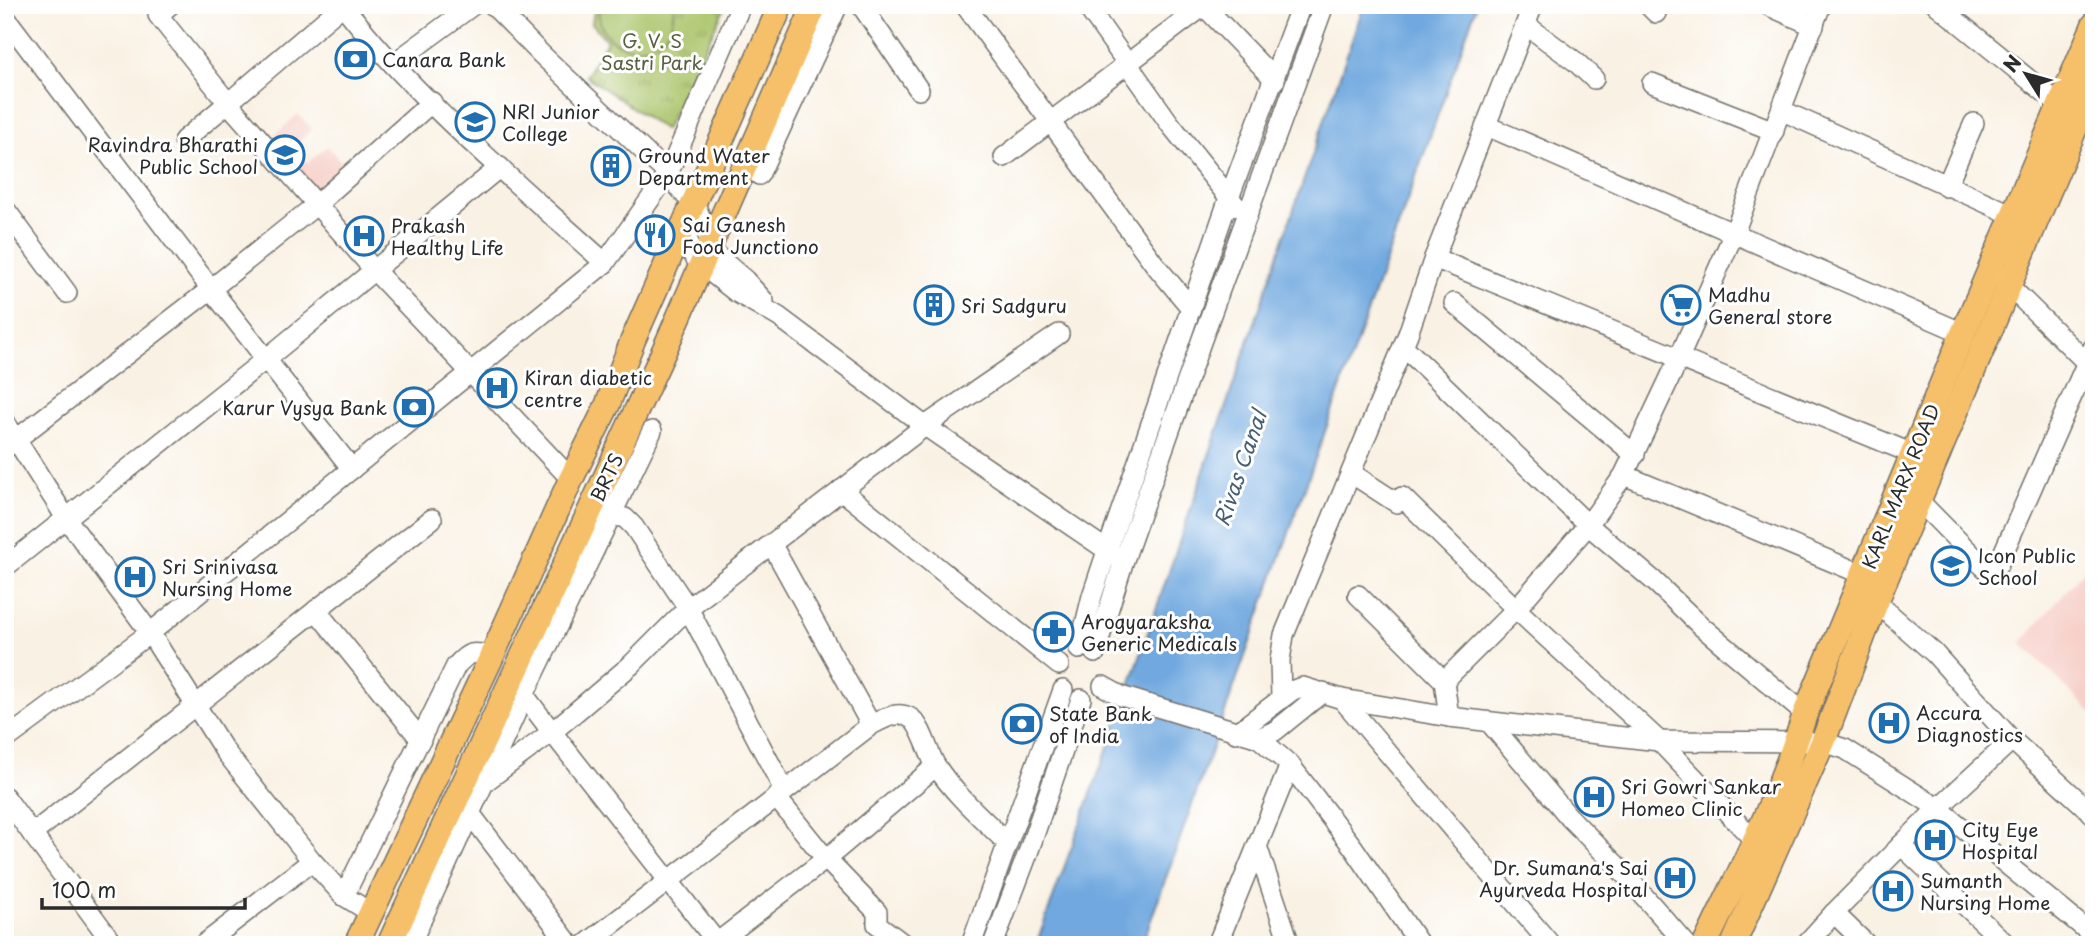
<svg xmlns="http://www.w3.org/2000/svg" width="2099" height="950" font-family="'Playpen Sans',sans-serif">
<defs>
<pattern id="grass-tufts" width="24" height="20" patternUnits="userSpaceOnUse" patternTransform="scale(1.75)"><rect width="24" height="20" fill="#abc46a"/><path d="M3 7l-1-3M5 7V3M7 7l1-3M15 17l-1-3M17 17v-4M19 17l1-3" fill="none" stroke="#8b9f57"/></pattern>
</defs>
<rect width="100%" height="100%" fill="#fff"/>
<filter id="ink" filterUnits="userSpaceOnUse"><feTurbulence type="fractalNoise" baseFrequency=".0143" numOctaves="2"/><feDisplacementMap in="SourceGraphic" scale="14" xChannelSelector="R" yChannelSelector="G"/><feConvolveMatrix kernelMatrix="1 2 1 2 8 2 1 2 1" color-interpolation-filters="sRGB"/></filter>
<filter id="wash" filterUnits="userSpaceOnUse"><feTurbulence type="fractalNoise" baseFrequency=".00686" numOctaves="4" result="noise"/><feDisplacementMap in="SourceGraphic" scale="28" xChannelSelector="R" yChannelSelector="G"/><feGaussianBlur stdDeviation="1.57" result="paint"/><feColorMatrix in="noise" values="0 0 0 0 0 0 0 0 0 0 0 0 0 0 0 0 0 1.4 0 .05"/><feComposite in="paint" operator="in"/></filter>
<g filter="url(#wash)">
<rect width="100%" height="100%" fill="#f9f1e3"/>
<g fill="#f7d0c9">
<path d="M298 114 312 129 293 147 308 163 327 146 345 166 310 198 262 147Z"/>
<path d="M2094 559V715L2021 643Z"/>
</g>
<path fill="url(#grass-tufts)" stroke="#6b784a" stroke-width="2" d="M595 5H717L724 9 665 130 586 76 607 41 592 23Z"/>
<path fill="#abc46a" stroke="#6b784a" stroke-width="2" d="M599 5H673C678 63 593 62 599 5Z"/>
<path fill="#6fa8df" stroke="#4d6a85" stroke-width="2" d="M1364 5H1477L1142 945H1036L1120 714Z"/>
</g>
<g filter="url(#ink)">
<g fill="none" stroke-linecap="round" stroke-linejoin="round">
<g stroke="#73706b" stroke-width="22">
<g id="minor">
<path d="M170 5 158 15 228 103 343 5C415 99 517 183 605 263L668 174 741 5"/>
<path d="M493 5 541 54 668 174 697 209 716 255 745 280 764 301"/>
<path d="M861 5 919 90"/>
<path d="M965 5 1156 266 1191 308"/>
<path d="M1086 5 1170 124 1236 206"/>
<path d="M1648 5 1656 13"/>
<path d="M1767 5 1814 26"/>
<path d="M1937 5 2059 104"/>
<path d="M2093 5 2094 7"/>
<path d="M1204 6 1275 80"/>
<path d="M5 17 211 289 352 469"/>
<path d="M1526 25 1576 62 1594 79"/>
<path d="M393 64 473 5"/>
<path d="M1652 83 1774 131"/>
<path d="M1783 111 2013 215"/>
<path d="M1487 126 1963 333"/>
<path d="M184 140 228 103 375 271 571 479"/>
<path d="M1004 157 1205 5"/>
<path d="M759 175 838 5"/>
<path d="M1946 187 1974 123"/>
<path d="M5 209 67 293"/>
<path d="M684 227 692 253 698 262 736 292 779 317 925 426 1117 557"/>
<path d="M1434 258 1913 454"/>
<path d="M1999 276 2094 370"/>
<path d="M1454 303 1635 455"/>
<path d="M1403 346 1588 525 1624 475 1675 367 1734 233 1821 5"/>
<path d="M5 422 66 518 150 633 224 750 312 861 344 896 371 913"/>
<path d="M5 448 211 289 316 205 432 102"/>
<path d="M1351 473 1397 503"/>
<path d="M1624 475 1864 575 1876 602 1934 653 2012 740 2094 815"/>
<path d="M841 490 1059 665"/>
<path d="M1909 494 1918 500 1983 566 1989 571 1998 565 2094 346"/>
<path d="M1402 497 1516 609 1659 741 1755 841"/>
<path d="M612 515 625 518 634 527 688 608 784 790"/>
<path d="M772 545 871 725"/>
<path d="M5 567 266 359 500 167"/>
<path d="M1358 595 1444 681"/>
<path d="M316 610 421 740"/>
<path d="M1079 649 1092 596 1107 551 1229 198 1301 5"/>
<path d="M1095 653 1124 560 1202 339 1324 5"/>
<path d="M1103 686 1121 696 1259 738 1275 731 1323 692"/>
<path d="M524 695 552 732 631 665 688 608 925 426 1059 334"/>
<path d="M1281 698 1280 660 1284 635 1408 334 1434 258 1533 5"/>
<path d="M1342 699 1551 945"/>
<path d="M1449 717 1444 681 1516 609 1588 525 1654 581 1701 626 1805 714"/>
<path d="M1489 722 1569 817 1619 868 1687 945"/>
<path d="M1236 733 1293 690 1303 687 1342 699 1449 717 1659 741 1823 742 1845 749 1938 808 2094 936"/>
<path d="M5 740 150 633 605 263"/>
<path d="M1290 765 1353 847 1420 945"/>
<path d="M486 781 552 732 719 945"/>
<path d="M5 797 114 945"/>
<path d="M776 797 826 859 877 912V924L905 945"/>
<path d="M469 812 570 945"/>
<path d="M32 834 432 519"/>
<path d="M1901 845 2007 945"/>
<path d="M1257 846 1290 945"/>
<path d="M344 896 456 666C469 651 472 652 492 656"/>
<path d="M1834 913 1938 808 2012 740"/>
<path d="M203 945 312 861"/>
<path d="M410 945 524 695 652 431"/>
<path d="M585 945 871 725C883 719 899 709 912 719 922 727 929 755 936 766 955 795 982 818 1006 842"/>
<path d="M714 945 826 859 936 766"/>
<path d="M971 945 1063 690"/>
<path d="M993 945 1028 853 1081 699"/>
<path d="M1217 945 1290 765 1259 738"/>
<path d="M1805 945 1834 913 1867 945"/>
</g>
</g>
<g stroke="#73706b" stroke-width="27">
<g id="major">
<path d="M356 945 492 656 571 479 607 406 633 340 781 5"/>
<path d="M389 945 663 353 815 5"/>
<path d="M1705 945C1741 869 1780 794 1805 714L1963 333 2094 25"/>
<path d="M1733 945 1823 742 1876 602 2094 83"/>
</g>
</g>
<use href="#minor" stroke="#fff" stroke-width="19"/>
<use href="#major" stroke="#f6c06b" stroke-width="24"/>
</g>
</g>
<defs>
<g id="bank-ring" transform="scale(2.0125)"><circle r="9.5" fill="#fff" stroke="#1f6fb2" stroke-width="1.5"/><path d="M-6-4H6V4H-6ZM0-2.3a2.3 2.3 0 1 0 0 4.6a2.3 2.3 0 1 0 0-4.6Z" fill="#1f6fb2"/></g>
<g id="university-ring" transform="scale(2.0125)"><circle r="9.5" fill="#fff" stroke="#1f6fb2" stroke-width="1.5"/><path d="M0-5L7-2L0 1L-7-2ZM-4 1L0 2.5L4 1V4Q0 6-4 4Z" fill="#1f6fb2"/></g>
<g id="school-ring" transform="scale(2.0125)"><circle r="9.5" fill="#fff" stroke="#1f6fb2" stroke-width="1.5"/><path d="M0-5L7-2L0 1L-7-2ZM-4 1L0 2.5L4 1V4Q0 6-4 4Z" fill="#1f6fb2"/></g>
<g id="building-ring" transform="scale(2.0125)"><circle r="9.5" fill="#fff" stroke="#1f6fb2" stroke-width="1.5"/><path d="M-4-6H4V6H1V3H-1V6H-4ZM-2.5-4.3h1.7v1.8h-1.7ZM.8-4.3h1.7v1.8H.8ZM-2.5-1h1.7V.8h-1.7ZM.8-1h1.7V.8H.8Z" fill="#1f6fb2"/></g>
<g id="restaurant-ring" transform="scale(2.0125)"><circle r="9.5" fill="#fff" stroke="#1f6fb2" stroke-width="1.5"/><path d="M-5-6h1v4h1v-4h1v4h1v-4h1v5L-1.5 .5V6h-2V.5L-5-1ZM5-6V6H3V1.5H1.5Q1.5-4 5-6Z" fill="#1f6fb2"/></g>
<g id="hospital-ring" transform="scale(2.0125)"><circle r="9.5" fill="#fff" stroke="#1f6fb2" stroke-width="1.5"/><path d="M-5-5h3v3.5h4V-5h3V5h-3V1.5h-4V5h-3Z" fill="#1f6fb2"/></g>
<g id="supermarket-ring" transform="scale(2.0125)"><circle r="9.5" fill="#fff" stroke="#1f6fb2" stroke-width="1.5"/><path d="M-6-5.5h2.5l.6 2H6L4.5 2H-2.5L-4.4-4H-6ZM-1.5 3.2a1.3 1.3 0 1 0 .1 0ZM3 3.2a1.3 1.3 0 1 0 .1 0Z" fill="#1f6fb2"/></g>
<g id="pharmacy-ring" transform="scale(2.0125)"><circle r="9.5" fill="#fff" stroke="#1f6fb2" stroke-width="1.5"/><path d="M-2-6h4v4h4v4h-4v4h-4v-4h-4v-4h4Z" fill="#1f6fb2"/></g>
</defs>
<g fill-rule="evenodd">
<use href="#bank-ring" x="355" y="59"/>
<use href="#university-ring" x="475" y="122"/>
<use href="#school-ring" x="285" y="155"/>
<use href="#building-ring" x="611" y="166"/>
<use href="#restaurant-ring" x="655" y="235"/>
<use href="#hospital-ring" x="364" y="236"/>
<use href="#building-ring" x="934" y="305"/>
<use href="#supermarket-ring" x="1681" y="305"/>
<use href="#hospital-ring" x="497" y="388"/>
<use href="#bank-ring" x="414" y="407"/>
<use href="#school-ring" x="1951" y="566"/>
<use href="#hospital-ring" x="135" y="577"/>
<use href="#pharmacy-ring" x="1054" y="632"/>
<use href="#hospital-ring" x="1889" y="723"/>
<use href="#bank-ring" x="1022" y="724"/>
<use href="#hospital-ring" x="1594" y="797"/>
<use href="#hospital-ring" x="1935" y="840"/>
<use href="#hospital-ring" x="1675" y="878"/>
<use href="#hospital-ring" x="1893" y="891"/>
</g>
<g text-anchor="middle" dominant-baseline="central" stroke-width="6" stroke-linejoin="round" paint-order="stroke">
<g font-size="19" fill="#586141" stroke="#fff">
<text x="652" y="40">G. V. S<tspan x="652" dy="22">Sastri Park</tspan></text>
</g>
<g font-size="19" fill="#2b2b2b" stroke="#fff" text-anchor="start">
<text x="382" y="59">Canara Bank</text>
<text x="502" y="111">NRI Junior<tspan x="502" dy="22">College</tspan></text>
<text x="258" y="144" text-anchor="end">Ravindra Bharathi<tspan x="258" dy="22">Public School</tspan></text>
<text x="638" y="155">Ground Water<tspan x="638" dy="22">Department</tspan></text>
<text x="682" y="224">Sai Ganesh<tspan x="682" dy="22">Food Junctiono</tspan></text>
<text x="391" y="225">Prakash<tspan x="391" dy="22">Healthy Life</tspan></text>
<text x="1708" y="294">Madhu<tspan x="1708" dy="22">General store</tspan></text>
<text x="961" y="305">Sri Sadguru</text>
<text x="524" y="377">Kiran diabetic<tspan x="524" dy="22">centre</tspan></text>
<text x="387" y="407" text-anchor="end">Karur Vysya Bank</text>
<text x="1978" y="555">Icon Public<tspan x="1978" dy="22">School</tspan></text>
<text x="162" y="566">Sri Srinivasa<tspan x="162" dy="22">Nursing Home</tspan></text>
<text x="1081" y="621">Arogyaraksha<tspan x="1081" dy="22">Generic Medicals</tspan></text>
<text x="1916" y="712">Accura<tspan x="1916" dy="22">Diagnostics</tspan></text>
<text x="1049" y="713">State Bank<tspan x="1049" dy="22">of India</tspan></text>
<text x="1621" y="786">Sri Gowri Sankar<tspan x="1621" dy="22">Homeo Clinic</tspan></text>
<text x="1962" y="829">City Eye<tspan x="1962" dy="22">Hospital</tspan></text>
<text x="1648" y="867" text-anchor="end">Dr. Sumana's Sai<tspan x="1648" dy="22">Ayurveda Hospital</tspan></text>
<text x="1920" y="880">Sumanth<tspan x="1920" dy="22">Nursing Home</tspan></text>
</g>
<g font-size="19" fill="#2b2b2b" stroke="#fff">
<text transform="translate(606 477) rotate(-65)">BRTS</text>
<text transform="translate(1900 486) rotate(-68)">KARL MARX ROAD</text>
</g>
<g font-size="21" font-style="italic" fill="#465d73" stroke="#fff">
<text transform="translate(1239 468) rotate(-71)">Rivas Canal</text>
</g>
</g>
<rect width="2099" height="950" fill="none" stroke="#fff" stroke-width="28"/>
<g transform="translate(2026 74) rotate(307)" stroke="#ffffff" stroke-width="5" paint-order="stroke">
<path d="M0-5L12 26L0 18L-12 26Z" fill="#2b2b2b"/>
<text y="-10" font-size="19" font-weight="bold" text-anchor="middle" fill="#2b2b2b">N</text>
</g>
<path d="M42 898v10h203v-10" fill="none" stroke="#2b2b2b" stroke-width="3.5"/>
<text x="52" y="898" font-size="21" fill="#2b2b2b" stroke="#ffffff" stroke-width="5" paint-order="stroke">100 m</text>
</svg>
